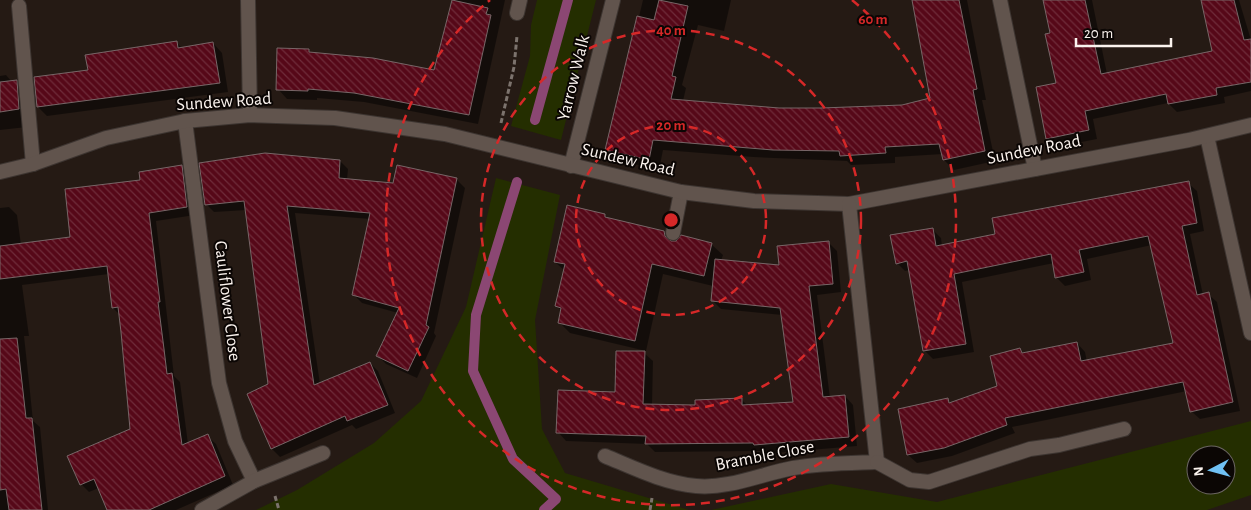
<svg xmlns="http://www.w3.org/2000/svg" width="1251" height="510" font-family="'Alegreya Sans',sans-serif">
<defs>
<pattern id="building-back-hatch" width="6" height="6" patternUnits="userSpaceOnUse" patternTransform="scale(1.25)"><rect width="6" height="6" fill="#560818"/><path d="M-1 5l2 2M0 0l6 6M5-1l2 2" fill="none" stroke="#6f2c3a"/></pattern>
</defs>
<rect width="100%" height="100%" fill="#251a14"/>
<g fill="#242e00" fill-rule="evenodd">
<path d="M537 0H596L561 140 511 126 530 56 531 25Z"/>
<path d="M496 178 560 195 535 320 542 429 565 473 689 510H256L297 490 374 443 421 401 466 307Z"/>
<path d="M1251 421V495L1207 510H711L831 484 937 502ZM1196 455H1226V485H1196Z"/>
</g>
<g fill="#0007">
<path d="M452 0H505L478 124 364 102 317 98V100L287 99 278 89 309 50 312 54 435 71Z"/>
<path d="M643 0H731L724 31 698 25 682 85 686 88 683 101 779 109 902 106 932 99 913 0H967L986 100H982L995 161 954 170 944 160 943 154 895 157V163L851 165 847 161 753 157 663 150 659 170 617 160 607 150Z"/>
<path d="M1044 0H1092L1107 74 1214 52 1202 0H1239L1251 40V91L1224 97 1225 103 1177 112 1168 103 1093 119 1097 139 1056 147 1047 138 1057 84Z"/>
<path d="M177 43 182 48 213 43 222 53 228 92 47 116 38 107 35 78 89 71Z"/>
<path d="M6 75 12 82 16 81 33 98 36 126 0 130V76Z"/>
<path d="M340 161 348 169 347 180 394 184 398 166 457 180 465 188 434 333 436 336 417 378 386 364 378 356 398 313 362 303 354 295 370 219 295 213 320 384 370 363 378 371 395 413 356 429 352 425 280 457 272 449 248 395 269 385 247 210 214 212 206 204Z"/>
<path d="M181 167 190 175 195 215 156 221 174 376 180 382 188 444 207 436 216 444 233 485 176 510H109L99 488 89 492 81 484 132 430 120 315 113 308 109 274 22 285 29 336H24L29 382 33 421 40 427 48 510H0V208L9 207 17 215 21 245 72 238 141 181Z"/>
<path d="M1188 183 1197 191 1204 231 1190 234 1203 295 1208 294 1217 302 1240 411 1200 419 1191 411 1187 391 1012 427 1015 433 952 456 917 463 908 455 947 400 951 404 999 387 1020 350 1024 354 1077 343 1085 352 1087 362 1174 344 1152 245 1087 259 1091 280 1065 286 1056 277 1054 263 962 282 974 352 933 359 925 351 910 270 905 271 897 263 932 229 941 238 942 246 997 235Z"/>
<path d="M605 215 610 220 664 232 674 242 711 244 723 255 721 261 781 266 828 242 837 251 841 292 817 295 830 398 845 396 853 405 857 446 763 454 761 451 655 452 647 444 566 441 558 432 616 393 644 353 653 361 652 405 697 406 741 399 748 406 795 403 782 315 721 309 712 300 713 286 663 274 646 351 570 333 559 322 561 311 557 306 565 271 555 262Z"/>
</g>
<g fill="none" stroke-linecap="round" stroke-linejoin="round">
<g stroke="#8b4773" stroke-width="10">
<path d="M535 120 568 0"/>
<path d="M517 182 476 315 473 371 513 459 556 499 544 510"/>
</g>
</g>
<g fill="url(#building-back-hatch)" stroke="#776667">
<path d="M452 0 488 8 486 14 491 15 469 115 354 93 308 89V91L276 90 277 48 309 49V52L373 58 434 70Z"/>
<path d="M659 0 688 6 672 76 676 77 671 99 779 108H821L902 105 930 98 912 0H959L977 89 973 90 985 151 943 160 939 144 885 147 886 153 840 156 839 151 773 150 653 140 649 160 605 150 637 16 654 20Z"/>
<path d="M1043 0H1085L1101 74 1212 51 1201 0H1234L1244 40 1251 39V82L1216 88 1217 95 1168 104 1166 94 1085 111 1089 130 1046 139 1036 87 1056 83 1045 34 1050 33Z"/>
<path d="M177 41 178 48 213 42 220 83 37 107 34 77 88 70 85 55Z"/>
<path d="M17 80 19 109 0 112V82Z"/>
<path d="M265 153 340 160 339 178 393 183 397 165 457 178 426 325 429 327 408 371 376 356 399 308 352 295 370 213 287 206 314 385 370 362 388 405 347 421 345 416 271 449 247 394 268 384 244 201 205 205 199 163Z"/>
<path d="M182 165 187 207 149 213 160 302H158L164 349 167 374 172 373 182 445 208 434 225 476 149 510H107L94 479 80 485 67 456 130 429 121 332 118 307 112 308 107 266 0 279V246L70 237 65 189 140 180 139 172Z"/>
<path d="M1189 181 1197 223 1182 226 1197 295 1209 292 1233 402 1190 412 1183 382 1005 418 1007 425 944 448 907 455 898 409 948 398 949 403 997 386 990 356 1020 348 1022 353 1077 342 1081 361 1173 343 1148 236 1079 250 1084 272 1055 278 1051 254 954 274 966 344 923 351 907 261 896 264 890 235 933 228 936 246 995 234 992 218Z"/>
<path d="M567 205 605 214V217L664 231 665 236 671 241H676L681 235 712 243 704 276 652 264 635 341 558 323 561 308 555 306 565 264 554 262Z"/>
<path d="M829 241 833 284 809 286 823 397 845 395 849 437 754 445 753 443 645 444 646 436 556 433 558 390 615 392 616 351H645L643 404 695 405V400L742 398V405L793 402 780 308 711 301 715 259 779 265 777 246Z"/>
<path d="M17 338 26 418H32L42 510H9L6 489 0 490V339Z"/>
</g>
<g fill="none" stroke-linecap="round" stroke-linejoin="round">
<g stroke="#3d3531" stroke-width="16">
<g id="service">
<path d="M19 6 33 164"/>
<path d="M673 233 681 192"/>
</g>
</g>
<g stroke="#3d3531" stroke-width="16">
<g id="minor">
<path d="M248 0 250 115"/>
<path d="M1000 0 1035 169"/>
<path d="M517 13 520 0"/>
<path d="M185 121 219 383 235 441 254 481"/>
<path d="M1207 136 1251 333"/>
<path d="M571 166 613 0"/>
<path d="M0 172 33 164 106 138 185 121 250 115 335 118 445 134 681 192 754 201 849 204 1189 140 1251 125"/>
<path d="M605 456C634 468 664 483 696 486 729 489 761 474 793 468 820 463 848 463 877 462L849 204"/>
<path d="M877 462 910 480 929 482 1030 449 1059 445 1124 429"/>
<path d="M202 510 254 481 323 453"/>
</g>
</g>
<g stroke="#7c736d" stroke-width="3" stroke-dasharray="5 2.5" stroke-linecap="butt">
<path d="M501 123 514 67 517 36"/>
<path d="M275 496 279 510"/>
<path d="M650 510 652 498"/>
</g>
<use href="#service" stroke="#61544d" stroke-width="14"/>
<use href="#minor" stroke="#61544d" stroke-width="14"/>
</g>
<g fill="none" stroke="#d62828" stroke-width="2.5" stroke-dasharray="9 6">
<circle cx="671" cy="220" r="95"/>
<circle cx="671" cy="220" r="190"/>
<path d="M852 0A285 285 0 1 1 490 0"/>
</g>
<g text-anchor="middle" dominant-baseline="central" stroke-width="4" stroke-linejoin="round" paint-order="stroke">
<g font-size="18" fill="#fbf3ee" stroke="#0b0604">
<text transform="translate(574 78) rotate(-76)">Yarrow Walk</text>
<text transform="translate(224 102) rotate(-4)">Sundew Road</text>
<text transform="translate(1034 150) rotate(-11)">Sundew Road</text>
<text transform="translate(628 160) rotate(13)">Sundew Road</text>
<text transform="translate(227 301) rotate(83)">Cauliflower Close</text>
<text transform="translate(765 456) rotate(-11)">Bramble Close</text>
</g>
</g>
<circle cx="671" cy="220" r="8" fill="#d62828" stroke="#0b0604" stroke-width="2.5"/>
<g font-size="15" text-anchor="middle" font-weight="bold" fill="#d62828" stroke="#0b0604" stroke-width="4" stroke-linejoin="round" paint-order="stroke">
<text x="873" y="24">60 m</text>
<text x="671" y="35">40 m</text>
<text x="671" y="130">20 m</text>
</g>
<g transform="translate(1211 470) rotate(264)"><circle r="24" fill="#0b0604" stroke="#6b6562"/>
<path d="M0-4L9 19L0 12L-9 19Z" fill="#70c1f4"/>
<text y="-8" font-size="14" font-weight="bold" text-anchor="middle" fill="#fbf3ee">N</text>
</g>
<path d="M1076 38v8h95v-8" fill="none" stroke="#fbf3ee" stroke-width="2.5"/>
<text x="1084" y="38" font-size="15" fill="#fbf3ee" stroke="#0b0604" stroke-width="4" paint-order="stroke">20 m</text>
</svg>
